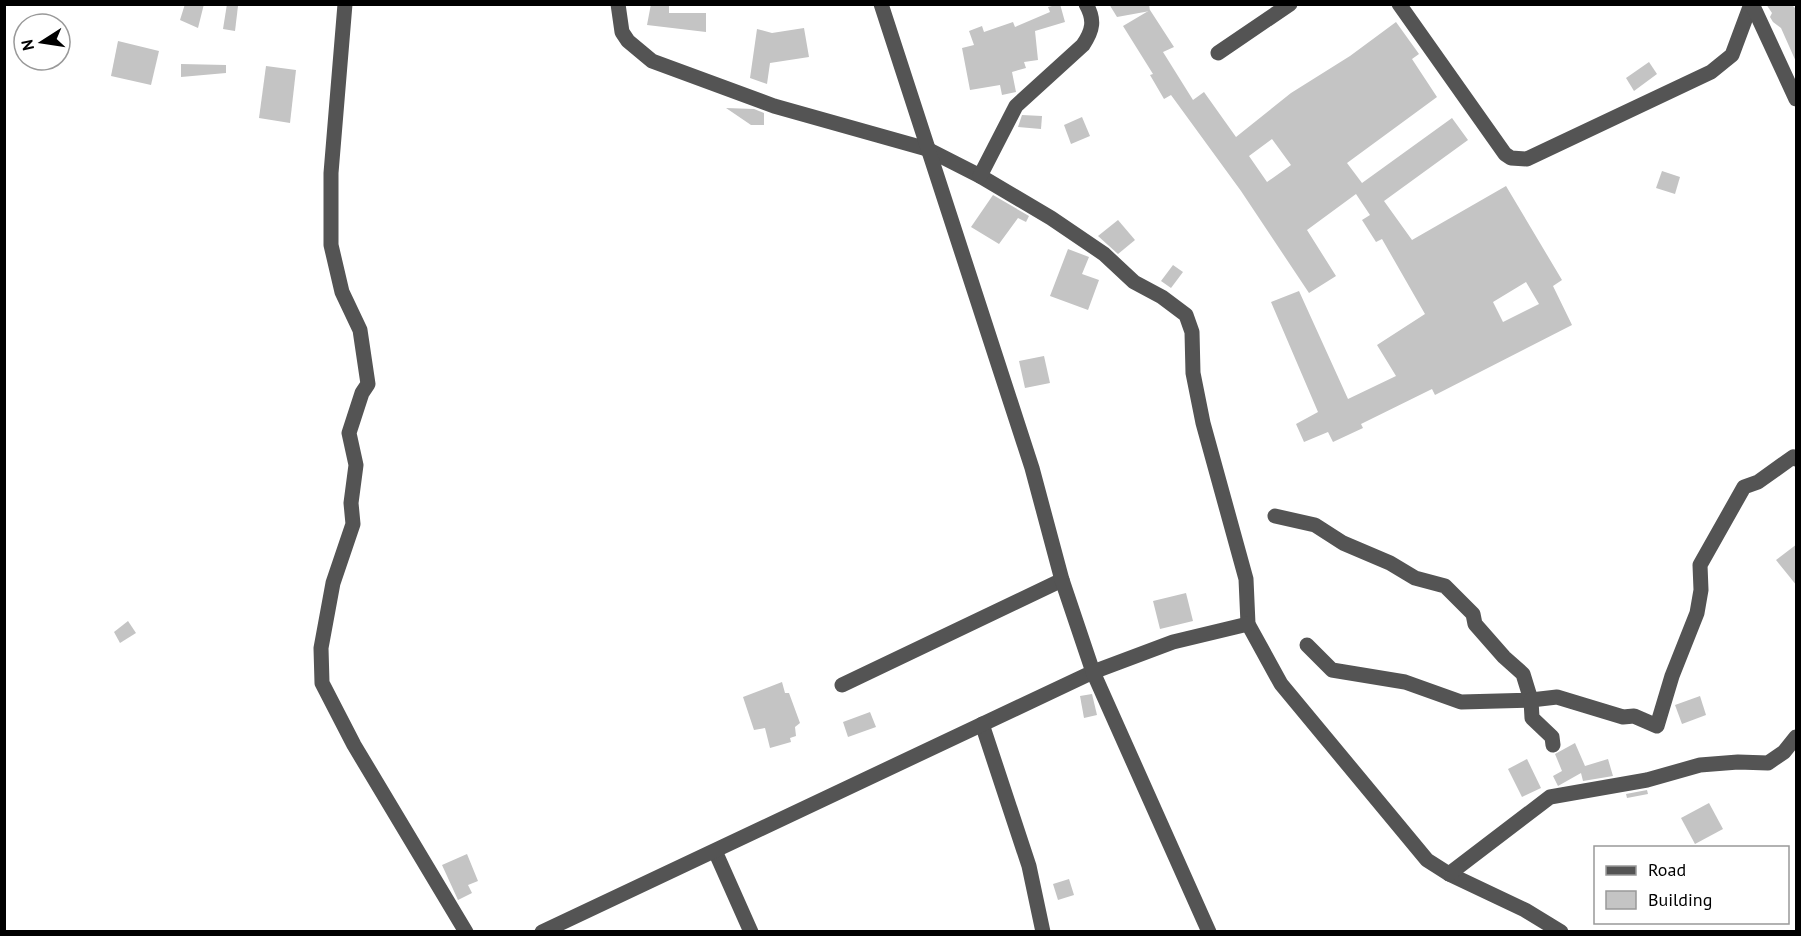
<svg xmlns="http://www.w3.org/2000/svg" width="1801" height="936" font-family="'PT Sans',sans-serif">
<rect width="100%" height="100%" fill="#fff"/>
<g fill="#c4c4c4" fill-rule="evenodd">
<path d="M185 4H204L198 28 180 20Z"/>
<path d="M227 4 238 6 235 31 223 29Z"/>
<path d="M651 4H669V13H706V32L647 25Z"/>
<path d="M1060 4 1065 22 1035 31 1038 60 1024 62 1026 68 1012 72 1016 92 1002 95 1000 85 970 90 962 48 974 45 969 31 982 26 984 32 1013 22 1015 27 1050 12 1048 7Z"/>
<path d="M1109 4H1149L1150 11 1117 17Z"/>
<path d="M1766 4H1791L1795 8 1797 64 1781 28 1773 22 1770 17 1772 13Z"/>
<path d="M1150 10 1174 47 1163 52 1193 100 1204 92 1236 137 1291 93 1350 56 1396 22 1419 54 1412 59 1437 97 1347 163 1362 183 1452 118 1468 140 1384 201 1412 240 1506 186 1562 280 1553 286 1572 325 1435 395 1432 389 1361 424 1363 428 1333 442 1328 432 1304 442 1296 424 1318 412 1271 302 1299 291 1348 399 1396 376 1377 345 1425 314 1382 239 1376 242 1362 220 1370 215 1356 194 1307 230 1336 276 1309 293 1241 191 1171 95 1164 99 1150 75 1153 74 1123 26ZM1272 139 1291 165 1267 182 1249 156ZM1526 282 1539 304 1503 322 1493 302Z"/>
<path d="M804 28 809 57 770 63 767 84 750 78 757 29 772 33Z"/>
<path d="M118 41 159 51 151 85 111 76Z"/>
<path d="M1649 62 1657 74 1634 91 1626 78Z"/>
<path d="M181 64 226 65V73L181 77Z"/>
<path d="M266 66 296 70 290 123 259 118Z"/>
<path d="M726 108 754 109 764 113V125H751Z"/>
<path d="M1022 115 1042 116 1041 129 1018 127Z"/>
<path d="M1082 117 1090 136 1071 144 1064 125Z"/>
<path d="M1662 171 1680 177 1675 194 1656 188Z"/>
<path d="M993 195 1029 216 1026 222 1018 218 999 244 971 227Z"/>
<path d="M1118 220 1135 240 1118 254 1098 236Z"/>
<path d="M1068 249 1089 257 1082 274 1099 280 1088 310 1050 296Z"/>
<path d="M1173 265 1183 272 1171 288 1161 281Z"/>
<path d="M1044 356 1050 383 1025 388 1019 361Z"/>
<path d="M1797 544V586L1776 560Z"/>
<path d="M1186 593 1193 621 1160 629 1153 601Z"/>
<path d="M128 621 136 633 120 643 114 632Z"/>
<path d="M782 682 785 693H789L800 723 795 727 796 736 790 738 791 742 770 748 765 728 754 730 743 697Z"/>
<path d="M1092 694 1097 715 1084 718 1080 696Z"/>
<path d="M1700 696 1706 715 1682 724 1675 705Z"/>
<path d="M870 712 876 727 848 737 843 722Z"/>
<path d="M1575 743 1585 766 1608 759 1613 776 1583 781 1581 773 1558 786 1553 776 1562 771 1555 754Z"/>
<path d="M1527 759 1541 788 1522 797 1508 769Z"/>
<path d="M1647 790 1648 794 1627 798 1626 794Z"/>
<path d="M1709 803 1723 829 1695 844 1681 818Z"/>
<path d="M467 854 478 881 468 885 472 893 458 900 442 865Z"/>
<path d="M1069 879 1074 895 1058 900 1053 884Z"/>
</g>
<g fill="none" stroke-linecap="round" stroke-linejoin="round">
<g stroke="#545454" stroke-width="15">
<path d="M345 4 331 173V245L342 292 360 330 368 384 362 393 349 433 356 465 351 503 353 524 333 583 321 648 322 683 354 745 466 932"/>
<path d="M618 4 622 32 628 41 652 61 774 106 927 149 980 176 1051 218 1104 254 1134 282 1162 297 1186 315 1192 332 1193 373 1203 423 1246 579 1248 624 1281 684 1427 860 1449 874 1525 910 1561 932"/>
<path d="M1399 4 1505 154 1511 158 1527 159 1711 72 1732 55 1751 4"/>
<path d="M1752 4 1796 99"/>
<path d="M1218 53 1290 4"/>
<path d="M980 176 1016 106 1083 45C1093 30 1095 20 1086 4"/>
<path d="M1275 516 1315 525 1343 543 1390 563 1415 578 1445 586 1473 614 1475 624 1504 657 1523 674 1531 700 1461 702 1405 682 1332 670 1307 645"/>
<path d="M842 685 1062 580"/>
<path d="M982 724 1029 866 1043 932"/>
<path d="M1553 745 1552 737 1532 718 1531 700 1557 697 1623 717 1634 716 1657 726 1672 676 1697 613 1701 590 1700 565 1744 487 1758 482 1793 457 1796 459"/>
<path d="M715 851 751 932"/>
<path d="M1449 874 1550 797 1647 780 1700 765 1738 762 1768 763 1784 752 1796 737"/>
<path d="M542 932 1093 672 1062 580 1032 468 881 4"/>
<path d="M1209 932 1093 672 1173 642 1248 624"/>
</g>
</g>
<rect width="1801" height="936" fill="none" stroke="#000000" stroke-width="12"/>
<rect x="1594" y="846" width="195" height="78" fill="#ffffff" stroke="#999999" stroke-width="1.5"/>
<rect x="1606" y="866" width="30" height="9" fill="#545454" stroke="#999999" stroke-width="1.5"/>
<text x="1648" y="876" font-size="18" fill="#000000">Road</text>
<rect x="1606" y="891" width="30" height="18" fill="#c4c4c4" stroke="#999999" stroke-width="1.5"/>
<text x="1648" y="906" font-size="18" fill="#000000">Building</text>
<g transform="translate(42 42) rotate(258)"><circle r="28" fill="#ffffff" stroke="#999999" stroke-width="1.5"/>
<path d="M0-4.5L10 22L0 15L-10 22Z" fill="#000000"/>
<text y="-9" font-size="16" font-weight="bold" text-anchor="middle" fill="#000000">N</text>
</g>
</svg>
